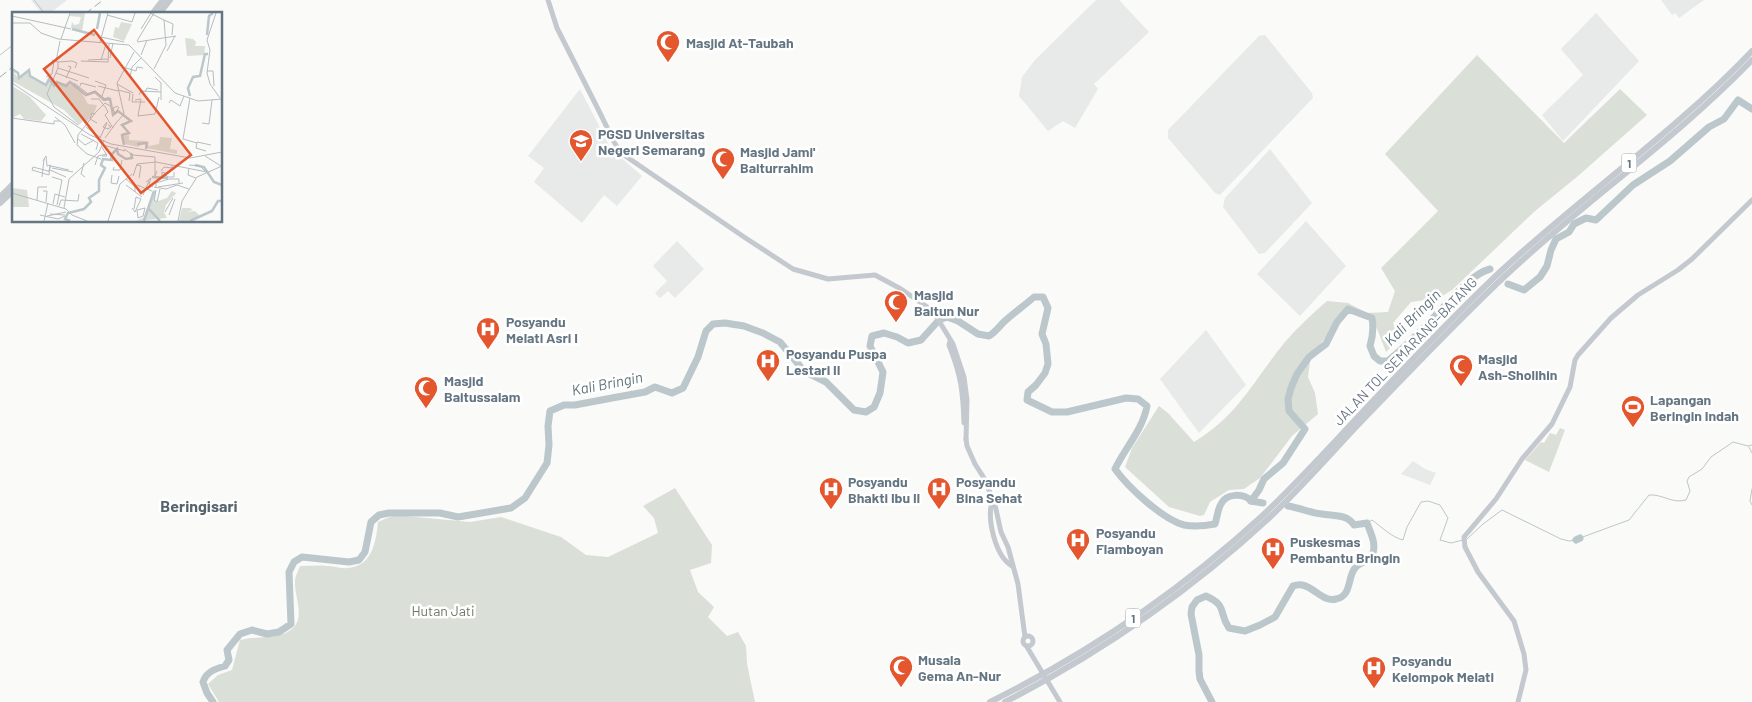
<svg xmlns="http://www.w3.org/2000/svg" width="1752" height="702" font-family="Barlow,sans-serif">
<rect width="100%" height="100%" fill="#fafaf8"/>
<g fill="#e8e9e9">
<path d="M31 0H67L49 14H42Z"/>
<path d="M1096 0H1119L1149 32 1094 84 1098 89 1075 128 1063 121 1048 131 1019 96 1022 77 1035 60Z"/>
<path d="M1661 0H1704L1679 18 1675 13 1672 15Z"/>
<path d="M1596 13 1639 61 1563 141 1542 115 1583 75 1561 49Z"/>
<path d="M1265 35 1312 93 1313 98 1220 195 1215 193 1168 138V130L1259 36Z"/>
<path d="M580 89 611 149 642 176 617 206 604 195 582 223 534 182 544 168 528 156Z"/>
<path d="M1270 149 1312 203 1265 253 1259 254 1223 207 1225 198Z"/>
<path d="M1306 221 1346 266 1300 316 1257 274Z"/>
<path d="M677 241 704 269 675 298 668 291 660 298 655 293 667 281 653 266Z"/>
<path d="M1206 330 1246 385 1199 433 1160 379Z"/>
<path d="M1413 461 1425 469 1436 473 1430 485 1401 474Z"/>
</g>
<g fill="#dadfd7">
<path d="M1477 55 1564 143 1620 89 1647 115 1578 176 1535 211 1452 290 1439 298 1411 302 1393 323 1399 339 1386 352 1376 326 1365 317 1350 313H1346L1339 318 1328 335 1311 355 1308 377 1315 393 1318 414 1292 436 1260 478 1244 489 1229 490 1210 502 1204 515 1200 516 1169 507 1125 467 1132 448 1159 406 1168 413 1194 442C1238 416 1254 380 1285 342 1298 327 1312 314 1327 301L1348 303 1367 313 1388 312 1395 291 1381 268 1438 211 1385 154Z"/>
<path d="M1560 428 1565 430 1549 472 1525 460 1541 442 1544 443 1550 433 1556 435Z"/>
<path d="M675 488 712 545 711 563 690 570 698 592 714 607 708 617 727 636 738 632 746 646 747 664 755 702H219L208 684 218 675 232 670 240 640C253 637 267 638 280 635 311 626 294 600 295 581 295 577 298 571 300 566 309 566 318 565 327 566 334 566 340 569 347 568 372 567 376 542 378 522L394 515 470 522 501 517 561 537 586 555 608 557 658 533 654 518 643 506Z"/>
</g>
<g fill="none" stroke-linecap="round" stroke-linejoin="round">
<g stroke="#bbc7cb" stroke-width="1">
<path d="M34 0 45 14"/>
<path d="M0 55 14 44"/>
<path d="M1749 447 1752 453"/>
<path d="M1752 489 1750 501 1752 505"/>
<path d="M1367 523 1372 520C1382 527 1391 537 1403 540L1407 527 1421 502 1428 501 1440 505 1448 518 1440 540 1451 543 1463 540"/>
<path d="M1580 538 1629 520 1649 495C1663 494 1672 504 1686 500L1690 491 1687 481 1689 477 1702 469 1711 457 1733 442 1748 446 1752 445"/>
<path d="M1467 539 1483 524 1502 510 1561 539 1569 541 1576 540"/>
</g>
<g stroke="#bbc7cb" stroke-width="7">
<path d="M1508 284 1524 290 1540 277 1547 266 1551 250 1556 239 1569 232 1574 224 1586 218 1596 220 1633 185 1670 161 1709 127 1724 119 1738 100 1752 109"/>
<path d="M1251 501 1263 503"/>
<path d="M1576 540 1580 538"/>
<path d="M213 702 207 693 203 682C206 672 215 669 225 666L229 660 227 650 240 634 252 630 267 634 279 632 291 624 289 572 294 562 302 557 349 562 359 560 365 552 371 522 379 515 389 513H440L458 517 511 508 525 498 547 463 549 445 548 426 550 411 564 405H575L612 398 645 392 655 387 672 393 683 388 698 357 706 331 713 324 725 323 744 326 763 333 780 342 804 371 826 382 854 410 866 412 874 407 880 393 883 372 870 346 872 336 884 333 897 337 908 343 921 340 939 320 947 317 958 321 978 334 989 336C996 332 1000 325 1006 320 1015 312 1025 305 1034 297H1043L1048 308 1042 334 1046 344 1048 364 1045 373 1036 385 1028 392 1027 400 1052 412H1067L1126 398 1138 399 1147 406C1143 429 1125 448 1115 469 1128 487 1162 519 1184 525 1195 527 1204 526 1215 524 1217 518 1218 508 1221 504 1226 493 1244 493 1251 501L1259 490 1264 479 1283 463 1305 429 1289 411 1288 399 1291 388 1297 374 1309 357 1326 344 1337 322 1348 309 1372 318C1374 329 1373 336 1370 346L1374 356 1380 361H1388C1402 349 1416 336 1428 323 1445 307 1468 275 1490 269"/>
<path d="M1212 702 1200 679 1199 671V655L1191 614 1192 607 1197 600 1206 596C1228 606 1218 612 1229 628L1245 631 1260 625 1275 617 1293 586C1310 579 1320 603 1336 599 1352 596 1347 578 1355 568 1360 561 1370 563 1373 553 1376 543 1371 534 1367 523L1354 525C1347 514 1334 516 1322 514 1311 513 1300 508 1288 506"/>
</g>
<g stroke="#c3c9ce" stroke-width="5">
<path d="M548 0 557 28 600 113 614 142 621 153 747 239 793 269 828 279 875 275 901 289 933 311 953 344 964 377 967 400 966 440"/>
<path d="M950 341 949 345C961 375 963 391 964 423"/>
<path d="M966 439 967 446 975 464 984 478 995 505 1001 532 1008 547 1018 584 1025 637"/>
<path d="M992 502C987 519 995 556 1012 566"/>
<circle cx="1028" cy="641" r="5"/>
<path d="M1027 647 1060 702"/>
<path d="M1518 702 1526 670 1524 654 1514 621 1478 572 1465 547 1464 537 1496 499 1522 459 1552 424 1570 387 1575 360 1578 355 1611 318 1638 295 1678 270 1692 259 1752 200"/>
</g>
<g stroke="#c3c9ce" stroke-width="6">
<path d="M152 14 163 0"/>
<path d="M159 14 170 0"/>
<path d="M0 197 14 183"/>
<path d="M0 203 14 190"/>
<path d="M990 702C1089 653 1180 591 1261 517 1294 486 1325 452 1356 419 1403 369 1451 318 1501 271 1583 195 1675 132 1752 51"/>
<path d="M1005 702C1100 653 1190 591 1269 518 1299 490 1327 458 1355 428 1404 377 1453 325 1505 276 1585 201 1676 139 1752 60"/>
</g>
<g stroke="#a2aab0" stroke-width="1" stroke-dasharray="8 4" stroke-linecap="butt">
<path d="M85 14 103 0"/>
<path d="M0 77 14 66"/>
</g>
</g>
<defs>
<g id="mosque-pin" transform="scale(1.25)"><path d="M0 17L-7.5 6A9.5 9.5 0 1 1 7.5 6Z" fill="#e4572e" stroke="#fff"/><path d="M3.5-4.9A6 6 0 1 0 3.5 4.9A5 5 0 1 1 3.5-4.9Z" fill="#fff"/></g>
<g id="university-pin" transform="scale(1.25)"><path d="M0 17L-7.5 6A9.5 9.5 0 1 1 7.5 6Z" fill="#e4572e" stroke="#fff"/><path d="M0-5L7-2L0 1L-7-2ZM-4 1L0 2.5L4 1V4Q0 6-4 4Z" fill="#fff"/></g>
<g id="hospital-pin" transform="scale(1.25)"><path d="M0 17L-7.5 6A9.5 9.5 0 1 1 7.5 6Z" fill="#e4572e" stroke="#fff"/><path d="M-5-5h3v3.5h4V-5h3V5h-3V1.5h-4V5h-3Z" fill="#fff"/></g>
<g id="stadium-pin" transform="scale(1.25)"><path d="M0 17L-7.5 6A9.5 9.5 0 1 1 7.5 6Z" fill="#e4572e" stroke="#fff"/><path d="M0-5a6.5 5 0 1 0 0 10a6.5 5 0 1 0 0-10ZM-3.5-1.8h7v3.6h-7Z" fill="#fff"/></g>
</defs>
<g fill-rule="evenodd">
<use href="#mosque-pin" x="668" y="42"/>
<use href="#university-pin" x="581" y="141"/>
<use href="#mosque-pin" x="723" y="159"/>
<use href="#mosque-pin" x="896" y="302"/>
<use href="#hospital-pin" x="488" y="329"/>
<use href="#hospital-pin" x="768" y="361"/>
<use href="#mosque-pin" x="1461" y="366"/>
<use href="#mosque-pin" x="426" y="388"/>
<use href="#stadium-pin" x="1633" y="407"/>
<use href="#hospital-pin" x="831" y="489"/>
<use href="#hospital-pin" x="939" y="489"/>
<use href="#hospital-pin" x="1078" y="540"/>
<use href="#hospital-pin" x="1273" y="549"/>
<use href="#mosque-pin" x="901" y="667"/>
<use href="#hospital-pin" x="1374" y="668"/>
</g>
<g text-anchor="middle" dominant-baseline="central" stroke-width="5" stroke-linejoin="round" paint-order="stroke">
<g fill="#fff" stroke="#939fa8" stroke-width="1">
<rect x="1621.5" y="153.5" width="15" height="19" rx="4"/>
<rect x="1125.5" y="608.5" width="15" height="19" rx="4"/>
</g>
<g font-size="12" font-weight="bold" fill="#657683">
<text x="1629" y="163">1</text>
<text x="1133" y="618">1</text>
</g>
<g font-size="14" font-weight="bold" fill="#657683" stroke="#fff" text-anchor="start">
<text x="686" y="42">Masjid At-Taubah</text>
<text x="598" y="133">PGSD Universitas<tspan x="598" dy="16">Negeri Semarang</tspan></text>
<text x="740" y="151">Masjid Jami'<tspan x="740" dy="16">Baiturrahim</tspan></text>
<text x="914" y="294">Masjid<tspan x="914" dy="16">Baitun Nur</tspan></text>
<text x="506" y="321">Posyandu<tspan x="506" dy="16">Melati Asri I</tspan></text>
<text x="786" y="353">Posyandu Puspa<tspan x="786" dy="16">Lestari II</tspan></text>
<text x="1478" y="358">Masjid<tspan x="1478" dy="16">Ash-Sholihin</tspan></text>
<text x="444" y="380">Masjid<tspan x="444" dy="16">Baitussalam</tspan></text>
<text x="1650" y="399">Lapangan<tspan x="1650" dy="16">Beringin Indah</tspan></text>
<text x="848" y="481">Posyandu<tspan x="848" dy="16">Bhakti Ibu II</tspan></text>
<text x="956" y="481">Posyandu<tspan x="956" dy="16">Bina Sehat</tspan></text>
<text x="1096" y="532">Posyandu<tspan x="1096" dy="16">Flamboyan</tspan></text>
<text x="1290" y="541">Puskesmas<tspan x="1290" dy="16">Pembantu Bringin</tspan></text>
<text x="918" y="659">Musala<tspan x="918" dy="16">Gema An-Nur</tspan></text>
<text x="1392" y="660">Posyandu<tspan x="1392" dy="16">Kelompok Melati</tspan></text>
</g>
<g font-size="14" fill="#657683" stroke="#fff">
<text transform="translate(1405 351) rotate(-46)">JALAN TOL SEMARANG–BATANG</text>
</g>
<g font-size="14" fill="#687a64" stroke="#fff">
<text x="443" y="610">Hutan Jati</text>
</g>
<g font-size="15" font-style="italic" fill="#60757c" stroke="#fff">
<text transform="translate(1412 317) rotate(-45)">Kali Bringin</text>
<text transform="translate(607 383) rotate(-11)">Kali Bringin</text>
</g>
<g font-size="16" font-weight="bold" fill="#57646e" stroke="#fff">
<text x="199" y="505">Beringisari</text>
</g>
</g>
<g transform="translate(12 12)">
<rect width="210" height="210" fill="#fafaf8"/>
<path d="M59 1H73L70 19 59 16 60 10 62 13 67 12 69 5 57 4ZM109 10 120 12 112 29 101 25 103 15 107 16ZM173 26 181 27 184 30 183 34H193L192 43 175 44ZM0 58 7 67 17 59V64L33 73 37 68 41 75 50 71 66 74 76 92 85 93 83 99 73 112 71 109 67 113 52 98 0 69ZM0 74 17 84 34 103 29 109 12 107 8 102 0 106ZM117 123V128L134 129 137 134 147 132 148 125 160 126 158 137 165 138V142L134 136 133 131 126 135 112 132 111 124ZM0 176 15 178 17 195H0ZM142 178 144 179 143 190 155 186 160 179 164 181 154 193 152 200 155 206 124 209 131 206ZM170 196H178L181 198 174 200 183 199 188 204 177 209H167Z" fill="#dadfd7"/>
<path fill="none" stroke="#bbc7cb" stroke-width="2.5" d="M60 17 83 23M85 17 88 1M195 23 197 4 201 1M0 57 6 61 7 66 17 58 18 64 34 73 37 67 42 74 45 70 54 74 58 70 74 83 83 80 92 88 98 87 101 103 106 99 119 109 110 113 117 121 110 123 112 133M178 84 176 76 181 65 188 64 193 42H196M125 132 135 131 134 137M183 153 192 155 202 170 210 173M140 165 156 166M136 196 148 209M58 209 53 207 56 201 72 197 79 190 77 186 87 179V168L93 156 89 153 91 147 100 148 99 143 105 137 106 142 114 147 120 146 119 141M132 209 142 179M178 209 200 199 206 189H210"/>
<path fill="none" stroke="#b5bdc2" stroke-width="1" d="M138 1 152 8 154 33 142 57M204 1 195 28 198 38 195 61 198 72 208 86M95 3 120 10 123 1M0 4 59 17M152 8 161 12 160 23M0 11H18L29 21 46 27 117 33 163 81 186 89 210 87M129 17 139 1M89 25 112 30M49 27 58 1M125 29 142 1M88 30 96 1M125 30 164 24M155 39 163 24M129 43 135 28M98 46 101 31M40 48 46 50V56L35 82 42 95 66 113M76 48 96 47M89 48 94 32M44 49 48 29M69 49 96 50 97 32M46 50 60 49 65 51 63 56M46 56 77 66M114 56 124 59 125 55 131 56M195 59H201L202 74M44 61 66 69M34 65 40 62 42 49M118 65 120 55 129 46M143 65 149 71V88M54 66 59 55 56 54M83 69 94 73 90 84M0 71 78 123 99 132 178 146 210 140M62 71 76 82 83 79M105 72 121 81M68 74 69 71 84 75M86 74 106 79M106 78 118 81 117 89M83 79 93 87 97 85M133 80 135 76 146 78M121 82 120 90H133M127 83 129 79 149 80M178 86 171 127 185 131M79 87H87L94 96M123 88 129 87 126 104 143 102 147 85M157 91 159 88 168 94 172 84M106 94 101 96 103 102 107 95M94 96 96 100 93 103 101 116M83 102 80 101 78 107 85 111M43 105 53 113 63 131M0 106 42 112V109H48M95 110 91 115 96 117 99 115 96 113M104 111 112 102 105 71 122 40M190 111 197 112 200 88M74 115 89 126M69 122 86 131 84 138M88 126 95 111M93 126 104 111M66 127 73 133 82 128M65 133 66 123 84 100 93 91 98 94M65 133 75 142 89 147M91 133 113 139M90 135 95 144H90M112 137 121 143 143 145V164L145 159M194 139 184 136 185 130 199 133M193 144 209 154M31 149 34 144 35 154 39 153M72 151 69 162 73 165M83 153 86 144 95 142M125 153 129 154 127 166M177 153 188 154 193 159M102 155 101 158H108L110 148M40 156 61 160M177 156 176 163 184 166M38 158 54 165M36 159 21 155 20 158 37 163 38 153M149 159 152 155 160 156V153M36 160 39 154 57 158M150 160 153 161V165H150ZM158 160 154 161 155 165H162V160M100 163 99 171 105 172 107 164M121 164 125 152 144 150 195 160M30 165 32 147M40 165 50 168 45 193M114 167 123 175V180M134 170 139 166 137 172 141 175M114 173 130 185M125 173 140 179M142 175 154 177 165 173 177 177M146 175 171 171M144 176V171L157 167H167V171M144 178 142 188 145 190 148 177M31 179H35L34 190M0 181 54 197 60 203 75 209M131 183 137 169M25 188 26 175H35M41 192 43 182 53 185M47 194 49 188 66 189 67 182M52 196 57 167 87 140 92 128M120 196 123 200 129 187 124 185 122 197M133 196 131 204 126 206 125 198ZM153 200 161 186M38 202 53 203M28 203 46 207 53 204M157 203 163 187M35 204 54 200M32 209 36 191M96 209 108 172 120 162M166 209 170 189 185 165 210 154"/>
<path fill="#e4572e" fill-opacity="0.15" stroke="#e4572e" stroke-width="2.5" d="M82 18 179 143 129 181 32 57Z"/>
<rect width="210" height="210" fill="none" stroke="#657683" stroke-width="2.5"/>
</g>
</svg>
